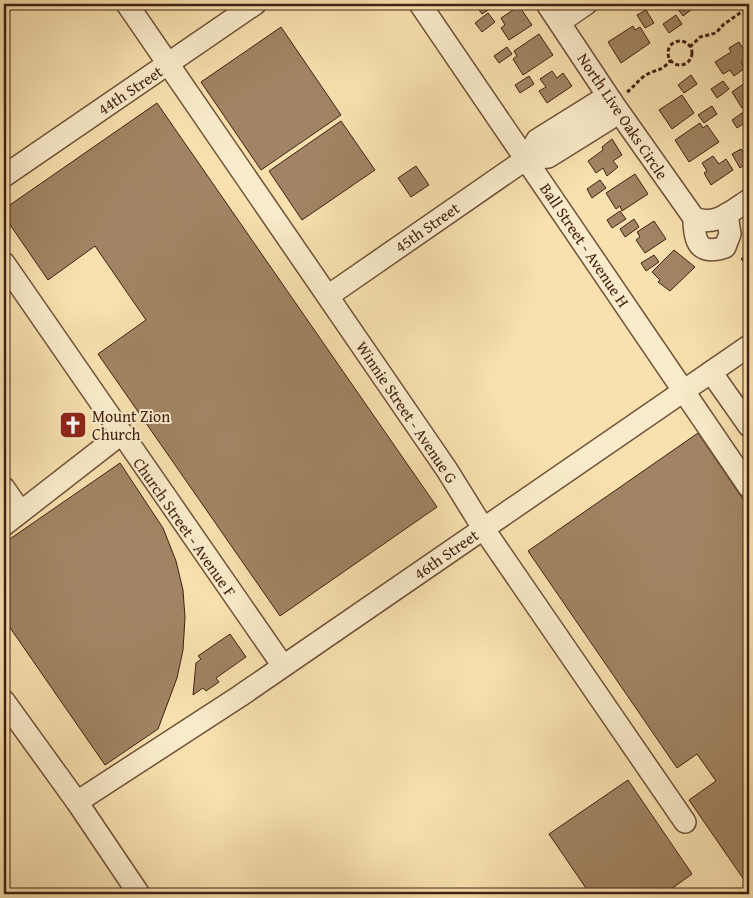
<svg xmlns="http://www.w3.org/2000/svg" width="753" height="898" font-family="'Gentium Book Plus',serif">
<rect width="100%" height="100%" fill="#f8e1af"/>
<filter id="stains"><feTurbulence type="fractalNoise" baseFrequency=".004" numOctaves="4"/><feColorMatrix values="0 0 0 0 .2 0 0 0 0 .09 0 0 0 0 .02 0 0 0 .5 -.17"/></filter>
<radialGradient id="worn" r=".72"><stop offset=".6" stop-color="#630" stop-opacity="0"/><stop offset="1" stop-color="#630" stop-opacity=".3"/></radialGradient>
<g fill="#a18463" stroke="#432011">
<path d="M475 4H497L482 14Z"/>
<path d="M674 4H705L701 7 699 4 683 16Z"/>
<path d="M519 6 532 25 509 40 501 28 505 25 501 18Z"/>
<path d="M646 10 654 23 645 28 637 15Z"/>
<path d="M488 13 495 22 482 32 475 23Z"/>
<path d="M676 15 682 24 669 33 663 24Z"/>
<path d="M633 26 635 30 640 27 650 43 621 63 608 42Z"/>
<path d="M281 27 341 115 261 170 201 82Z"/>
<path d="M539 34 553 55 523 75 513 59 517 56 514 51Z"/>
<path d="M739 42 748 57 741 62 745 68 734 76 730 70 723 74 715 62 731 52 729 48Z"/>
<path d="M507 47 512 54 499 63 494 56Z"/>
<path d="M552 71 557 78 563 73 572 86 547 103 539 91 546 87 540 79Z"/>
<path d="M691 75 697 84 684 93 678 85Z"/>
<path d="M529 76 534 84 520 93 515 85Z"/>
<path d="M749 80V109L747 106 742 108 732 92Z"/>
<path d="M723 81 729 89 717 98 711 89Z"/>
<path d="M682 95 694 113 672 129 659 110Z"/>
<path d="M157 103 437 507 280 616 98 354 146 320 95 246 48 280 4 216V209Z"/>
<path d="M712 106 717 114 704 123 698 115Z"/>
<path d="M745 111 749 120 737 128 732 120Z"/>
<path d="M341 121 375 170 302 220 269 171Z"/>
<path d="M700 123 703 128 707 125 719 142 689 162 675 140Z"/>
<path d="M612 139 622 155 613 161 618 167 607 176 603 168 596 173 588 161 603 150 602 147Z"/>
<path d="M741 149 749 162 740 168 732 154Z"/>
<path d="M713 156 719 164 726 159 733 170 711 185 704 173 707 171 702 163Z"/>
<path d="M416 166 429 185 411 197 398 178Z"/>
<path d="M635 174 648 194 622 211 620 206 616 209 606 193Z"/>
<path d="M600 180 606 188 592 198 587 189Z"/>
<path d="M620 211 626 219 612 228 607 220Z"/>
<path d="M634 219 639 227 625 237 620 229Z"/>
<path d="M654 221 666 239 645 253 636 240 640 237 637 232Z"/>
<path d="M674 250 695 267 670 291 658 282 660 280 652 272Z"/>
<path d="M749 252V268L741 259Z"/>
<path d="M654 255 659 262 646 271 641 263Z"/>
<path d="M698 433 749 508V887L689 800 716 781 697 754 677 768 528 551Z"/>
<path d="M120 463 163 528 176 561 183 590 185 618 183 650 177 678 158 729 105 765 4 619V543Z"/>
<path d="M230 634 246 657 216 678 219 682 206 691 203 688 193 695 196 663 201 659 198 656Z"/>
<path d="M628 780 692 874 664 894H590L549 834Z"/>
</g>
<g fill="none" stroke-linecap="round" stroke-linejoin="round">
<g stroke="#705038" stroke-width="24">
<g id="minor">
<path d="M127 4 447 470 483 528 685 822"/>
<path d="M420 4 749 487"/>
<path d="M547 4 612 102 694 218C716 227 731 211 749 200"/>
<path d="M560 22 586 4"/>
<path d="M598 102H612L609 119 548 157 526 159 537 140Z"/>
<path d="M4 176 255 4"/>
<path d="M694 218C694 241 698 256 725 247L730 234 727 214"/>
<path d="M4 263 283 666"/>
<path d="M328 296 526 159"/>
<path d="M711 372 749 426"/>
<path d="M4 488 20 511"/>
<path d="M4 525 121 434"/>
<path d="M4 701 77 802 139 894"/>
<path d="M77 802 240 696 749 346"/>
</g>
</g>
<g stroke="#432011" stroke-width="3" stroke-dasharray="4 2.5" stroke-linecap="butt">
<circle cx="680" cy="53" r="12"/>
<path d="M690 47 700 37 716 33 724 24 749 7"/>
<path d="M627 92C634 87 639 79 646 75 657 68 660 73 671 60"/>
</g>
<use href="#minor" stroke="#faeccb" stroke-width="21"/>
</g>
<defs>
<g id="church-square" transform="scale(1.4375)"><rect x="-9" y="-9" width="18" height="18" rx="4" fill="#8f2418" stroke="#faeccb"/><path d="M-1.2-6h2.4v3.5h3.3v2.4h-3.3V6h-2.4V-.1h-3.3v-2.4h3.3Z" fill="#fff"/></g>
</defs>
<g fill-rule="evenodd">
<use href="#church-square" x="73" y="425"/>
</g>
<g text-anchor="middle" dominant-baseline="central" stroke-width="4" stroke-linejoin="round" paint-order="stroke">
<g font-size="16" fill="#432011" stroke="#faeccb">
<text transform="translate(130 90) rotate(-34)">44th Street</text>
<text transform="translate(623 116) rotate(56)">North Live Oaks Circle</text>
<text transform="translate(427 227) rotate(-35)">45th Street</text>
<text transform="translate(585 245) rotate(56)">Ball Street - Avenue H</text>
<text transform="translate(407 412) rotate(56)">Winnie Street - Avenue G</text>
<text transform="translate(185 527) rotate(55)">Church Street - Avenue F</text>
<text transform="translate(446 554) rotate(-35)">46th Street</text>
</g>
<g font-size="16" fill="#432011" stroke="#faeccb" text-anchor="start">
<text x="92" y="416">Mount Zion<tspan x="92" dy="18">Church</tspan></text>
</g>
</g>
<rect width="753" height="898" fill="none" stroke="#f8e1af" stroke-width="20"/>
<rect x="5" y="5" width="743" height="888" fill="none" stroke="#432011" stroke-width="2.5"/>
<rect x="10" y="10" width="733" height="878" fill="none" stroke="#432011"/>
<rect width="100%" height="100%" filter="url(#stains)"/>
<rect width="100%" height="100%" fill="url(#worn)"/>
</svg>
